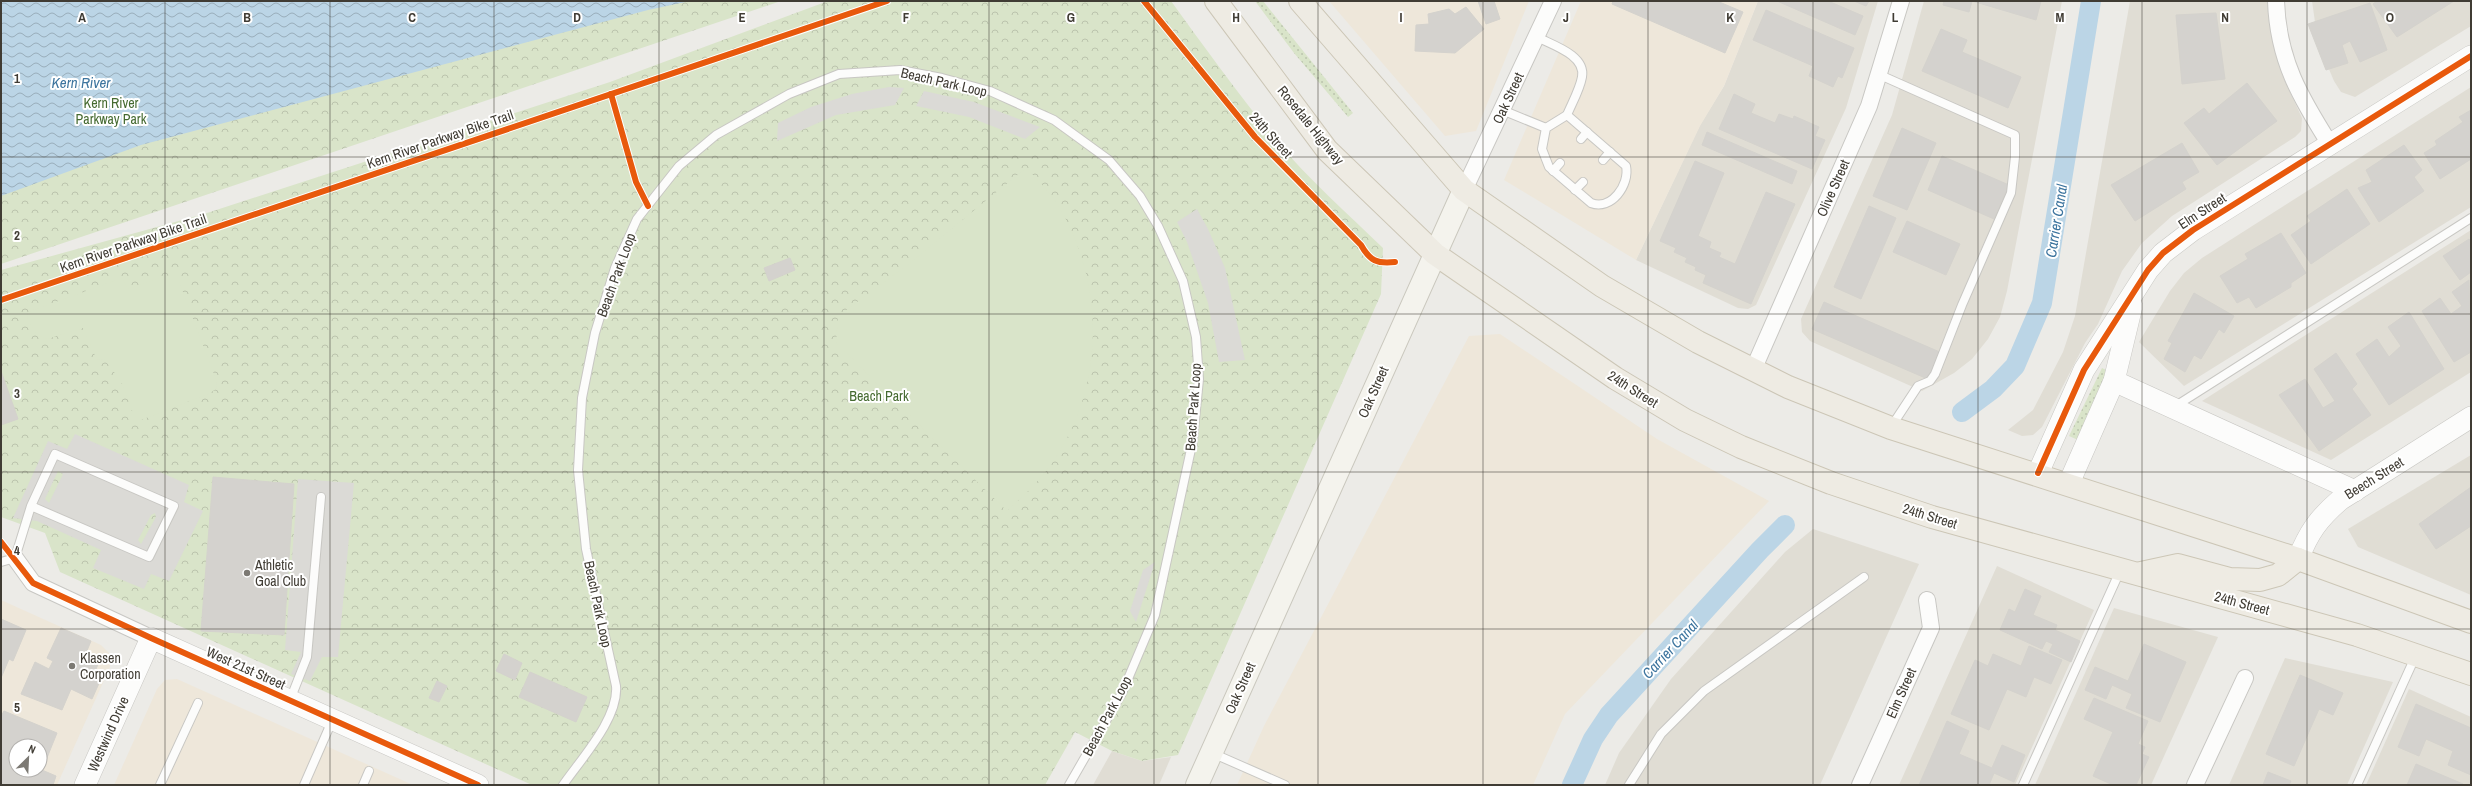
<svg xmlns="http://www.w3.org/2000/svg" width="2472" height="786" font-family="'Archivo Narrow',sans-serif">
<defs>
<pattern id="grass-dots" width="8" height="8" patternUnits="userSpaceOnUse"><rect width="8" height="8" fill="#d9e4c9"/><path d="M2 2h.1M6 6h.1" fill="none" stroke="#bbc4ad" stroke-width="1.8" stroke-linecap="round"/></pattern>
<pattern id="park-crowns" width="20" height="18" patternUnits="userSpaceOnUse"><rect width="20" height="18" fill="#d9e4c9"/><path d="M2 6a3 3 0 1 1 6 0M12 15a3 3 0 1 1 6 0" fill="none" stroke="#bbc4ad"/></pattern>
<pattern id="water-waves" width="16" height="10" patternUnits="userSpaceOnUse"><rect width="16" height="10" fill="#bbd5e6"/><path d="M0 5q4-4 8 0t8 0" fill="none" stroke="#99aebb"/></pattern>
</defs>
<rect width="100%" height="100%" fill="#ecebe7"/>
<g fill="#e0ddd4">
<path d="M1758 1H1878L1846 108 1756 305 1748 309 1738 308 1636 260 1700 125 1724 86Z"/>
<path d="M1924 1H2062L2007 291 2000 317 1988 339 1972 359 1954 373 1922 391 1810 341 1802 332 1801 319 1892 115Z"/>
<path d="M2130 1H2268L2272 39 2283 77 2302 118 2301 131 2295 137 2172 216 2142 243 2122 271 2098 324 2085 343 2042 427 2033 435 2022 436 2008 430 2033 410 2063 352 2075 316Z"/>
<path d="M2312 1H2471V26L2355 97 2341 92 2334 81 2318 43Z"/>
<path d="M2471 87V207L2184 386 2139 342 2170 291 2184 273 2202 258Z"/>
<path d="M2471 230V372L2331 460 2202 401Z"/>
<path d="M2471 455V595L2358 547 2348 529Z"/>
<path d="M1813 529 1919 564 1820 785H1605L1619 753 1671 679 1785 552Z"/>
<path d="M1997 566 2094 610 2070 663 2015 785H1899Z"/>
<path d="M2114 608 2218 637 2151 785H2035Z"/>
<path d="M2285 658 2393 682 2347 785H2229Z"/>
<path d="M2409 689 2471 717V785H2366Z"/>
<path d="M1112 751 1142 761 1171 757 1159 785H1093Z"/>
</g>
<g fill="#eee7da" fill-rule="evenodd">
<path d="M1329 1H1529L1476 131 1445 136Z"/>
<path d="M1581 1H1758L1724 86 1700 126 1636 260 1504 180Z"/>
<path d="M1500 334 1657 439 1769 501 1565 714 1533 785H1237L1264 726 1469 336Z"/>
<path d="M1 600 101 645 110 654V667L57 785H1ZM16 746H40V770H16Z"/>
<path d="M177 679 413 785H114L157 689 165 680Z"/>
</g>
<g fill="url(#grass-dots)">
<path d="M1255 1H1263L1353 113 1348 117 1294 53Z"/>
<path d="M2102 368 2108 371 2078 440 2069 436Z"/>
</g>
<g fill="url(#park-crowns)">
<path d="M1 1H781L1 264Z"/>
<path d="M828 1H1171C1205 48 1239 95 1276 140 1308 179 1347 213 1383 248L1381 294 1178 755 1142 761 1112 751 1075 732 1045 785H532L60 572 45 533 1 517V270L204 214 610 82Z"/>
</g>
<g fill="#d9e4c9">
<path d="M1026 168C1039 181 1052 194 1061 210 1105 288 1104 386 1054 460 1041 480 1024 495 1007 511L836 343 838 316 906 266Z"/>
<path d="M170 275 178 279 217 382 216 389 210 393 141 420 133 413 121 381 104 359 97 360 83 328 47 339 37 335 27 319 28 312 122 278 128 289Z"/>
</g>
<g fill="#dbdad6" fill-rule="evenodd">
<path d="M889 87 904 88 895 105 836 115 777 141 778 123 811 107 852 94Z"/>
<path d="M924 91 974 102 1040 127 1025 139 969 117 916 106Z"/>
<path d="M1197 209 1208 229 1225 268 1245 360 1219 362 1208 303 1187 242 1177 222Z"/>
<path d="M75 434 189 485 184 502 203 511 169 581 151 574 144 589 93 568 101 550 37 521 13 518 48 441 67 449ZM58 471 63 474 49 503 45 499ZM155 513 156 517 141 544 138 540 151 515Z"/>
<path d="M298 479 354 483 338 657H322L310 681 291 674 301 652 285 650Z"/>
<path d="M1155 562 1136 622 1130 611 1143 570Z"/>
</g>
<path fill="url(#water-waves)" d="M1 1H690L648 10 141 145 1 196Z"/>
<g fill="none" stroke-linecap="round" stroke-linejoin="round">
<g stroke="#bbd5e6" stroke-width="20">
<path d="M1962 412 1993 389 2015 366 2042 303 2091 1"/>
<path d="M1572 785 1593 739 1609 715 1760 550 1785 525"/>
</g>
</g>
<g fill="#d4d2ce" stroke="#d4d2cd" fill-rule="evenodd">
<path d="M1478 1H1494L1500 19 1486 24Z"/>
<path d="M1613 1H1717L1743 12 1725 53 1612 4Z"/>
<path d="M1777 1H1828L1863 16 1855 35Z"/>
<path d="M1854 1H1869L1866 6Z"/>
<path d="M1944 1H2041L2036 20 1972 1 1969 12 1943 5Z"/>
<path d="M2377 1H2454L2397 37 2373 4Z"/>
<path d="M2370 3 2387 50 2360 62 2350 41 2342 45 2348 63 2326 70 2308 24Z"/>
<path d="M1466 7 1484 29 1455 53 1415 51 1416 25 1429 24 1428 14 1449 9 1455 14Z"/>
<path d="M1766 10 1854 48 1842 78 1838 76 1833 87 1809 76 1813 66 1753 40Z"/>
<path d="M2216 13 2225 79 2182 84 2176 15Z"/>
<path d="M1941 29 1967 40 1962 52 2021 77 2008 108 1922 71Z"/>
<path d="M2247 83 2277 121 2217 165 2184 123 2204 108 2209 114Z"/>
<path d="M1734 94 1755 104 1751 113 1775 123 1779 114 1793 119 1794 116 1819 127 1815 136 1825 140 1812 169 1719 129Z"/>
<path d="M2471 110V159L2440 179 2424 153 2437 145 2435 141 2463 122 2459 117Z"/>
<path d="M1902 128 1936 143 1907 210 1873 196Z"/>
<path d="M1707 132 1797 171 1792 184 1702 145Z"/>
<path d="M2182 143 2199 172 2182 182 2186 189 2135 221 2111 185Z"/>
<path d="M2404 145 2422 170 2414 177 2424 191 2379 222 2358 188 2372 182 2366 170Z"/>
<path d="M1942 156 2009 185 1994 219 1928 190Z"/>
<path d="M1695 161 1724 173 1698 236 1711 242 1709 248 1721 253 1719 257 1735 264 1766 192 1795 204 1751 304 1703 283 1706 275 1695 270 1696 267 1685 262 1687 258 1674 252 1676 248 1660 241Z"/>
<path d="M2347 189 2370 224 2311 264 2291 235 2311 221 2307 216Z"/>
<path d="M1869 206 1896 218 1861 299 1834 287Z"/>
<path d="M1907 221 1960 244 1946 275 1893 252Z"/>
<path d="M2281 233 2306 273 2291 283V287L2256 308 2249 297 2237 303 2220 276 2248 259 2245 254Z"/>
<path d="M2469 239 2471 242V272L2460 280 2443 256Z"/>
<path d="M790 258 795 270 769 281 764 268Z"/>
<path d="M2469 280 2471 352 2454 362 2422 311 2440 298 2451 314 2462 306 2452 292Z"/>
<path d="M2194 293 2234 316 2224 333 2219 329 2201 359 2194 355 2185 372 2164 359 2172 343 2168 341Z"/>
<path d="M1824 302 1942 353 1930 380 1812 329Z"/>
<path d="M2409 312 2444 369 2389 405 2356 354 2377 339 2389 357 2401 346 2388 327Z"/>
<path d="M2336 353 2357 384 2352 389 2371 415 2319 451 2279 395 2305 379 2323 408 2335 401 2314 369Z"/>
<path d="M1 371 18 419 1 425Z"/>
<path d="M213 477 294 484 284 635 201 631Z"/>
<path d="M2471 487V526L2436 549 2419 524Z"/>
<path d="M2025 589 2041 596 2033 615 2057 625 2055 630 2080 641 2071 662 2049 652 2053 644 2046 641 2042 649 2000 630 2009 609 2015 612Z"/>
<path d="M1 619 26 630 13 661 9 659 1 678Z"/>
<path d="M61 628 91 641 86 653 96 658 97 655 101 657 96 669 104 672 92 699 71 689 62 710 21 694 35 662 49 669 53 661 47 658Z"/>
<path d="M2144 644 2186 662 2160 722 2126 708 2132 694 2112 685 2106 699 2085 690 2095 667 2128 681Z"/>
<path d="M2029 646 2062 660 2051 684 2034 677 2026 697 2007 689 1989 730 1951 714 1975 660 1988 666 1993 654 2021 666Z"/>
<path d="M504 654 522 663 515 680 496 671Z"/>
<path d="M530 672 587 697 576 722 519 697Z"/>
<path d="M2300 675 2343 693 2333 715 2319 709 2294 766 2266 754Z"/>
<path d="M437 681 447 686 439 702 429 698Z"/>
<path d="M2094 698 2148 721 2138 744 2145 747 2142 754 2149 757 2136 785H2113L2093 776 2113 732 2084 719Z"/>
<path d="M2416 704 2471 728V775L2448 765 2453 751 2426 739 2419 756 2398 747Z"/>
<path d="M4 711 57 733 42 770 56 776 53 785H1V716ZM16 746H40V770H16Z"/>
<path d="M1947 721 1969 731 1959 754 1992 768 2002 745 2025 755 2014 782 1994 773 1989 785H1919Z"/>
<path d="M2416 764 2463 784V785H2407Z"/>
<path d="M2268 772 2291 781 2289 785H2263Z"/>
</g>
<g fill="none" stroke-linecap="round" stroke-linejoin="round">
<g stroke="#c8c7c3" stroke-width="10">
<g id="service">
<path d="M1537 37C1552 45 1586 55 1582 77 1580 89 1572 103 1567 115"/>
<path d="M1880 75 2015 135V157L2011 193 1962 305 1935 374 1930 381 1918 386 1891 427"/>
<path d="M1502 110 1546 128"/>
<path d="M1567 115 1626 166C1630 185 1611 211 1591 203L1549 167 1542 149 1546 128Z"/>
<path d="M1581 139 1587 132"/>
<path d="M1603 160 1610 152"/>
<path d="M1553 171 1560 163"/>
<path d="M1575 190 1583 182"/>
<path d="M2174 407 2471 218"/>
<path d="M1 562 15 558 31 506 55 454 174 506 149 557 31 506"/>
<path d="M290 700 307 657 321 497"/>
<path d="M1212 753 1285 785"/>
<path d="M160 785 198 703"/>
<path d="M304 785 332 721"/>
<path d="M363 785 369 771"/>
<path d="M563 785C581 759 619 718 616 686L586 549 578 470 582 398 595 333 615 268 637 219 679 166 716 135 789 94 839 74 900 70 942 78 990 91 1054 120 1109 160 1140 196 1158 226 1183 281 1196 337 1199 379 1193 440 1155 615 1122 693 1069 785"/>
<path d="M1629 785 1661 734 1704 691 1864 577"/>
<path d="M2023 785 2120 571"/>
<path d="M2357 785 2416 655"/>
</g>
</g>
<g stroke="#c8c7c3" stroke-width="18">
<g id="minor">
<path d="M2276 1C2278 60 2300 97 2331 146"/>
<path d="M1464 190 1553 1"/>
<path d="M1753 370 1869 106 1901 1"/>
<path d="M15 558 33 583 151 638"/>
<path d="M1860 785 1931 628 1927 600"/>
<path d="M2195 785 2245 678"/>
</g>
</g>
<g stroke="#c8c7c3" stroke-width="22">
<g id="tertiary">
<path d="M2114 381 2355 491"/>
<path d="M2038 473 2084 370 2148 270 2163 253 2193 230 2471 56"/>
<path d="M2069 483 2114 381 2132 306"/>
<path d="M2298 559C2309 532 2318 519 2340 500L2471 417"/>
<path d="M85 785 151 638 478 785"/>
</g>
</g>
<g stroke="#cac8be" stroke-width="24">
<path id="secondary" d="M1197 785 1464 190"/>
</g>
<g stroke="#ccc6b6" stroke-width="24">
<g id="primary">
<path d="M1216 1 1327 150 1435 254 1615 378 1685 420 1741 447 1831 483 1932 517 2357 635 2471 674"/>
<path d="M1300 1 1464 190 1602 286 1698 342 1788 387 1891 428 2298 559 2471 622"/>
<path d="M2141 573 2178 565 2230 579 2260 580 2278 575 2298 559"/>
</g>
</g>
<use href="#service" stroke="#fcfcfb" stroke-width="8"/>
<use href="#minor" stroke="#fcfcfb" stroke-width="16"/>
<use href="#tertiary" stroke="#fcfcfb" stroke-width="21"/>
<use href="#secondary" stroke="#f4f3ed" stroke-width="22"/>
<use href="#primary" stroke="#eeebe3" stroke-width="22"/>
<g stroke="#fff" stroke-width="8">
<g id="cycleway">
<path d="M1144 1 1255 137 1361 245C1370 261 1377 264 1395 262"/>
<path d="M611 94 636 182 648 206"/>
<path d="M1 300 887 1"/>
<path d="M2038 473 2084 370 2148 270 2163 253 2193 230 2471 56"/>
<path d="M1 542 33 583 151 638 478 785"/>
</g>
</g>
<use href="#cycleway" stroke="#e8590c" stroke-width="6"/>
</g>
<path fill="none" stroke="#403c34" stroke-width="1" stroke-opacity="0.55" d="M165 1V785M330 1V785M494 1V785M659 1V785M824 1V785M989 1V785M1154 1V785M1318 1V785M1483 1V785M1648 1V785M1813 1V785M1978 1V785M2142 1V785M2307 1V785M1 157H2471M1 314H2471M1 472H2471M1 629H2471"/>
<g fill="#7c7973" stroke="#fff" stroke-width="1.5">
<circle cx="247" cy="573" r="4"/>
<circle cx="72" cy="666" r="4"/>
</g>
<g text-anchor="middle" dominant-baseline="central" stroke-width="4" stroke-linejoin="round" paint-order="stroke">
<g font-size="14" fill="#403c34" stroke="#fff">
<text transform="translate(944 82) rotate(13)">Beach Park Loop</text>
<text transform="translate(1508 98) rotate(-65)">Oak Street</text>
<text transform="translate(1311 125) rotate(51)">Rosedale Highway</text>
<text transform="translate(1271 135) rotate(48)">24th Street</text>
<text transform="translate(440 139) rotate(-19)">Kern River Parkway Bike Trail</text>
<text transform="translate(1833 188) rotate(-66)">Olive Street</text>
<text transform="translate(2202 211) rotate(-33)">Elm Street</text>
<text transform="translate(133 243) rotate(-19)">Kern River Parkway Bike Trail</text>
<text transform="translate(616 275) rotate(-70)">Beach Park Loop</text>
<text transform="translate(1633 389) rotate(32)">24th Street</text>
<text transform="translate(1373 392) rotate(-66)">Oak Street</text>
<text transform="translate(1193 407) rotate(-86)">Beach Park Loop</text>
<text transform="translate(2374 478) rotate(-32)">Beech Street</text>
<text transform="translate(1930 516) rotate(17)">24th Street</text>
<text transform="translate(2242 603) rotate(15)">24th Street</text>
<text transform="translate(598 604) rotate(78)">Beach Park Loop</text>
<text transform="translate(246 668) rotate(24)">West 21st Street</text>
<text transform="translate(1240 688) rotate(-66)">Oak Street</text>
<text transform="translate(1901 693) rotate(-66)">Elm Street</text>
<text transform="translate(1107 716) rotate(-62)">Beach Park Loop</text>
<text transform="translate(108 734) rotate(-66)">Westwind Drive</text>
</g>
<g font-size="14" fill="#456a30" stroke="#fff">
<text x="111" y="103">Kern River<tspan x="111" dy="16">Parkway Park</tspan></text>
<text x="879" y="396">Beach Park</text>
</g>
<g font-size="14" fill="#403c34" stroke="#fff" text-anchor="start">
<text x="255" y="565">Athletic<tspan x="255" dy="16">Goal Club</tspan></text>
<text x="80" y="658">Klassen<tspan x="80" dy="16">Corporation</tspan></text>
</g>
<g font-size="15" font-style="italic" fill="#3c749e" stroke="#fff">
<text x="81" y="82">Kern River</text>
<text transform="translate(2056 221) rotate(-81)">Carrier Canal</text>
<text transform="translate(1670 649) rotate(-47)">Carrier Canal</text>
</g>
</g>
<g font-size="13" text-anchor="middle" font-weight="bold" fill="#403c34" stroke="#fff" stroke-width="4" stroke-linejoin="round" paint-order="stroke">
<text x="82" y="22">A</text>
<text x="247" y="22">B</text>
<text x="412" y="22">C</text>
<text x="577" y="22">D</text>
<text x="742" y="22">E</text>
<text x="906" y="22">F</text>
<text x="1071" y="22">G</text>
<text x="1236" y="22">H</text>
<text x="1401" y="22">I</text>
<text x="1566" y="22">J</text>
<text x="1730" y="22">K</text>
<text x="1895" y="22">L</text>
<text x="2060" y="22">M</text>
<text x="2225" y="22">N</text>
<text x="2390" y="22">O</text>
<text x="17" y="83">1</text>
<text x="17" y="240">2</text>
<text x="17" y="398">3</text>
<text x="17" y="555">4</text>
<text x="17" y="712">5</text>
</g>
<rect width="2472" height="786" fill="none" stroke="#403c34" stroke-width="4"/>
<g transform="translate(28 758) rotate(24)"><circle r="19" fill="#ffffff" stroke="#b3b1ae"/>
<path d="M0-3L7 15L0 10L-7 15Z" fill="#7c7973"/>
<text y="-6" font-size="11" font-weight="bold" text-anchor="middle" fill="#403c34">N</text>
</g>
</svg>
